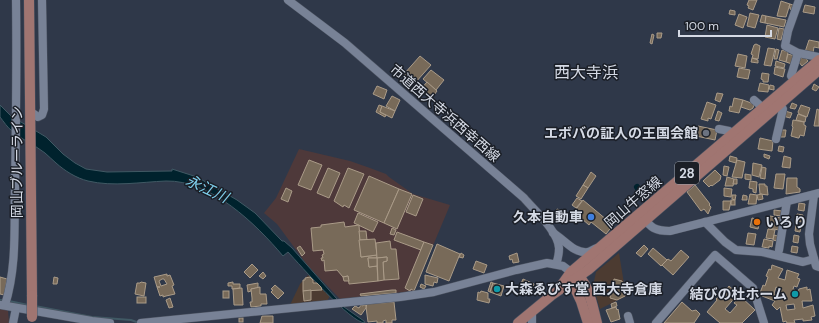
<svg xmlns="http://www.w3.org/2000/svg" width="819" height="323" font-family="'DM Sans','Noto Sans JP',sans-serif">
<rect width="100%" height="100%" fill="#2f3849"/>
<g fill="#4c3b31">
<path d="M619 253 626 296 600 309 593 286 596 272Z"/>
<path d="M308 275 330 296 327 301 290 305 300 284Z"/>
</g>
<g fill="#4e393a">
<path d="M299 149 350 161 370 168 386 174 389 177 413 194 450 205 414 291 340 299 308 266 277 224 264 213 276 198Z"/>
<path d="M0 308 8 310 9 323H0Z"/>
</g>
<path fill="#00222d" stroke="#405964" d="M0 105 11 116 46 137 63 154 75 163 86 169 107 172 172 171V169L197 177 237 200 255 213 282 241H284L292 248 344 307 364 321 365 323C351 323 300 265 288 252L283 256C256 224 211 180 166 181 141 182 113 187 88 181 76 178 65 171 56 163 52 160 49 156 45 153 35 145 22 140 12 131 7 127 4 122 0 117Z"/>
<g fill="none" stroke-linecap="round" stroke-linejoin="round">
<g stroke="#405964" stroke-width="2">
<path d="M0 300H5"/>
<path d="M9 301 28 305"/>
<path d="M35 306 92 317 131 320 139 323"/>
</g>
<path stroke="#00222d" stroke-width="6" d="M637 187 645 199"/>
</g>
<g fill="#786a59" stroke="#aa9b88" fill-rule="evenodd">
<path d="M749 0H757L753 10 748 8 749 6 747 5Z"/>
<path d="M781 1 790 4 786 17 777 16Z"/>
<path d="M790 4 793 5 792 10 790 9V7H789Z"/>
<path d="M805 5 815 7 814 14 803 12Z"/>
<path d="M730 10 735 11V15L729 14Z"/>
<path d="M750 13 759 15 755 28 747 26Z"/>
<path d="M739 14 747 17 743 28 735 25Z"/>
<path d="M762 15 766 16 765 23 760 22Z"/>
<path d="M766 16 786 20 784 27 765 23Z"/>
<path d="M767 25 778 28 775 39 765 37Z"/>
<path d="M779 28 784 29 781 40 777 39Z"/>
<path d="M657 33H662L661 38H657Z"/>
<path d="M652 34 654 35 652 44 650 43Z"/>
<path d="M809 40 819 42V48L814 47 813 53 805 52Z"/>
<path d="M756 44 760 46 758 59 752 58 753 55 751 54 754 45Z"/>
<path d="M768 48 775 49 771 66 764 65Z"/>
<path d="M776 49 779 50 777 59H774Z"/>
<path d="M782 50 788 52 786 62 779 60Z"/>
<path d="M738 54 747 56 745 68 735 66Z"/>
<path d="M788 54 795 56 792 64 786 62Z"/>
<path d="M420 56 431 65 415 83 404 74Z"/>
<path d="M804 56 808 61 802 66 798 61Z"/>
<path d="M752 58 758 60V63L751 62Z"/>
<path d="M776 61 785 64 784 68 775 66Z"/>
<path d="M775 67 785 69 783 77 774 74Z"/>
<path d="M739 68 750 70 748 79 737 77Z"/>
<path d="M431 70 444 80 436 90 423 79Z"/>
<path d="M762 73 769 74 768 82H763V80L761 79Z"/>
<path d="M427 82 437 91 431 99 420 90Z"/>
<path d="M760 83 769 85 768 92 758 91Z"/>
<path d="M814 84 819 87 816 91 812 89Z"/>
<path d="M770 85 774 86V90L769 89Z"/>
<path d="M377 86 387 90 384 99 373 94Z"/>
<path d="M717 93 723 94 720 102 715 100Z"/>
<path d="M392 96 400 100 395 111 386 106Z"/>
<path d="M734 98 743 100 739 113 729 111 730 106 732 107Z"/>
<path d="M743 100 754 104 753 108 750 110 741 107Z"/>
<path d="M707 102 716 105 711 119 708 118V121L701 119Z"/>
<path d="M792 103 797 105 795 109 790 108Z"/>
<path d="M379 105 382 106 380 112 386 115 385 117 376 112Z"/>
<path d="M801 105 810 108 807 117 799 114 798 112Z"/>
<path d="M382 106 395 111 392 118 380 112Z"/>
<path d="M817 109 819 110V126H814Z"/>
<path d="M718 111 722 113 719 121 715 120Z"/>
<path d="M785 111 792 113 790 118 783 116Z"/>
<path d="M798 114 806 117 805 122 796 120Z"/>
<path d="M793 120 804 122V125L806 126 804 136 800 135 799 138H798L791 136 793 127 792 126Z"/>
<path d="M698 126 717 130 715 140 696 136Z"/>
<path d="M781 130H786L785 137H780Z"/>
<path d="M760 138 773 141 772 151 758 149Z"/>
<path d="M779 146 784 147 783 152 778 151Z"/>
<path d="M764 154 770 156 769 159 764 157Z"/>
<path d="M730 156 737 158 736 163 729 161Z"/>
<path d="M784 156 791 158 790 168 782 167Z"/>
<path d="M309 160 322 165 311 190 298 185Z"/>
<path d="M737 160 745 162 742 178 732 177Z"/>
<path d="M753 163 762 165 759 177 752 175Z"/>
<path d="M724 166 729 167 727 176 723 175Z"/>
<path d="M762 167 766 168 765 179 760 178Z"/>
<path d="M328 168 340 173 329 198 317 193Z"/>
<path d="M348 168 364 174 349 208 344 205 343 207 334 201Z"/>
<path d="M715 170 721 176 720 180 712 186 711 185 709 187 703 181Z"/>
<path d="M591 172 596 176 588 188 583 185Z"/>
<path d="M745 174 751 175V180L745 179Z"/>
<path d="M776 174H785L783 189 774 188Z"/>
<path d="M369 176 399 189 384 223 354 210Z"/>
<path d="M727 177 734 179 733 186H725Z"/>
<path d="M787 178H797V187L800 189V192L786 194Z"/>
<path d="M734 179H737V184H733Z"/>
<path d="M651 181 657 188 652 192 646 185Z"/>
<path d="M750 181 757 182 756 193 753 192V189L749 188Z"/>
<path d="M759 184H765V186H767L768 195 760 194Z"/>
<path d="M583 185 588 188 581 199 576 196Z"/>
<path d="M695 185 710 204 709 205 711 207 708 214 704 209 701 211 687 192Z"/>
<path d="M286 188 292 191 288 202 281 199Z"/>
<path d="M724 188 732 189 731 197 724 196Z"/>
<path d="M399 189 412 194 397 229 384 223Z"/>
<path d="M750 194 757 195 756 204H748Z"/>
<path d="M762 194 763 199 758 200 757 195Z"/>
<path d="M413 195 423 199 416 216 406 212Z"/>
<path d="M732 195H736L735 200 732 199Z"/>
<path d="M743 195 747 196V200H742Z"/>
<path d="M577 198 582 201 576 208 572 205Z"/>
<path d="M583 200 613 225 606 234 591 222 589 225 574 212Z"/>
<rect x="731" y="200" width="4" height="5"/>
<path d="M723 201H731L729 210H723Z"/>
<path d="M799 203 805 204 804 211 798 210Z"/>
<path d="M557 209 563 211 562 212 568 217 566 219 556 211Z"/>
<path d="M774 210 782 211 781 216 774 215Z"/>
<path d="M358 213 378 222 373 232 354 223Z"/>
<path d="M797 214 803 215 802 222 796 221Z"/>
<path d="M770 216 781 218 779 230 768 228Z"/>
<path d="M752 218 760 220 758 229 750 227Z"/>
<path d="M344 222 345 227 359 225 361 257 377 255V258H368L369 267 377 266 378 281 349 284 348 276 343 277 337 270 325 271 324 260 322 261 321 258H323L322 255 324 254 323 250 313 251 311 228 321 227V225Z"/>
<path d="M796 225 801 226 800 232 795 231Z"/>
<path d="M392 228 396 230 394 235 390 234Z"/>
<path d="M768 229 775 230 773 239 766 238Z"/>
<path d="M359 231H366L367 240H360Z"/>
<path d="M397 232 424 242 421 250 394 240Z"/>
<path d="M748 233 756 234 754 245 746 244Z"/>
<path d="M774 235 778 236 777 241 773 240Z"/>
<path d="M794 235 799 236 798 243 793 242Z"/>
<path d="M375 239 377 255 361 257 359 240Z"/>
<path d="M764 239 773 241 772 247 769 246V248L762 247Z"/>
<path d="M390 241 391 249H396L399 279 384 280 383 262 387 261V257L377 258 376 243Z"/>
<path d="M424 242 433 245 414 291 411 289 410 291 405 288Z"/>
<path d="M437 244 460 254 449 281 426 272Z"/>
<path d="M644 245 648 249 641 257 636 253Z"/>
<path d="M300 246 305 253 302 256 297 248Z"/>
<path d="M792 246 798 247 797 253 791 252Z"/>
<path d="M653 248 667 260 661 266 648 254Z"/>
<path d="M681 250 689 257 673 275 662 265 668 259 671 261Z"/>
<path d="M461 253 464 255 463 258 459 257Z"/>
<path d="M517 253 519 262 513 263 512 259 510 260 509 256Z"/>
<path d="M387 257V261L383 262 384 280 378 281 377 258Z"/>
<path d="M368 258H377V266L369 267Z"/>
<path d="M476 261 487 265 484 273 473 269Z"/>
<path d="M252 264 258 270 250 278 244 272Z"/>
<path d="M772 265 783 269 778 278 785 280 787 270 799 274 797 278 800 279 797 287 794 286 793 289 795 290V292L798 291 799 289 807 287V290L810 289 812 301H802L803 308 813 305 815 316 811 317 812 320 803 321V319L794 320 795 323H787L786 321 783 322 780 307 777 310 772 305 775 301 762 296 763 293H760L763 285 765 286 768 277 766 276 769 269 771 270ZM776 287 781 289 779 296 774 294ZM794 304 795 309 787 310 786 305Z"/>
<path d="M263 272 266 276 263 279 259 276Z"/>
<path d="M167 274V276L170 275 174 285 172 286 175 294 166 296 163 297V295L160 296 157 287H160H157L154 277ZM162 279H164L167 284 161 286 159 281Z"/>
<path d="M425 275 438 278 437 283 434 282 433 286 425 284Z"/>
<path d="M348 276 349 281H344L343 277Z"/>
<path d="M0 277 7 279 4 295 0 294Z"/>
<path d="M54 277 58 278 57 284H53Z"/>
<path d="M310 277 313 280V283H317L321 287 322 290 303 291V280H305V278Z"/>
<path d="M523 279 534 284 531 291 520 286Z"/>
<path d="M614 279 622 281 625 296 617 300 610 298Z"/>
<path d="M141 282 146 283 144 296 135 294 137 283H140Z"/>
<path d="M233 282V284H240V288L232 289V286H228V283Z"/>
<path d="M491 282 493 283 490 292 488 291Z"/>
<path d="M258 283V288L251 289V291L248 292 247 285Z"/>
<path d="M493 283 504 286 501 296 490 292Z"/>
<path d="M421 284 426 286 424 289 420 287Z"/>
<path d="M275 285 284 293 278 299 271 292 273 290 271 289Z"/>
<path d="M729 286 738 294 725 309 730 313 737 305 734 303 740 296 755 310 742 323H720L707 312 717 300 716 299 718 297 719 298Z"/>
<path d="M260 287V294H266L267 304H261V306L251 307 250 302H252V298L251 289Z"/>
<path d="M242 288 243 305H234L233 289Z"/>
<path d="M311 290V300L304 301 303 291Z"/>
<path d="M392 290H396V293L361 296 360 294Z"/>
<rect x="223" y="291" width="6" height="7"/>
<path d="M481 291 488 293V299H490L489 303 477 300 478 292 480 293Z"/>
<rect x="137" y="297" width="9" height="6"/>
<path d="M170 298 173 307 169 308 166 300Z"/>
<path d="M394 302 396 320H392V323H386V320L383 321V323H377V321L368 322 366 307 367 304Z"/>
<path d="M616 302 617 306 612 308 611 304Z"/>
<path d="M682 302 692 311 696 310 700 314 694 323H664Z"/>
<path d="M361 305 363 306V305H366V308L361 315 352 309 355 306 359 308Z"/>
<path d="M616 307 617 310 618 309 620 319 611 322 606 310Z"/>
<path d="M262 316H273V323H260Z"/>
<rect x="239" y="318" width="4" height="4"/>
</g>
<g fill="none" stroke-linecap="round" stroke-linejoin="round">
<g stroke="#4c5361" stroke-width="9">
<g id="minor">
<path d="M288 0 345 43 524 198C535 211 558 231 559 248 559 253 558 259 556 264"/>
<path d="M799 0 788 31 785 46 798 53 819 57"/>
<path d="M795 81 791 76 798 53"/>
<path d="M754 100 763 108"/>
<path d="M34 114 38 117 42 115 44 109 42 0"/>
<path d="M719 129 729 131 732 135"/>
<path d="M776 139 783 109 780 104"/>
<path d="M814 195 809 234 810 244 816 266 819 267"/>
<path d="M642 216C651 228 655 231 670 231L819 193"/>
<path d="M705 222 725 242 736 250 762 252 803 262 814 259"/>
<path d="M553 233C564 239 574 254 588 252 591 251 594 249 597 248"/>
<path d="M779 250 787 201"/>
<path d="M1 305 92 321 110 323"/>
<path d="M5 305C17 267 14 227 15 188 16 125 17 63 16 0"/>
<path d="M532 311V323"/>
<path d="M628 316 630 323"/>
<path d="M13 323 16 308"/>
<path d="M141 323 400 297 434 292 516 270 547 263 563 266 571 272 576 271"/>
<path d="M656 323 715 255 753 288 764 323"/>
</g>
</g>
<g stroke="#4c5361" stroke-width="11">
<g id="major">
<path d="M29 0 32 295"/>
<path d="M575 274C589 281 593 309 597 323"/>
<path d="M572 276V282L581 301 588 323"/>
<path d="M561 286 571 272 819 60"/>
<path d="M518 323 552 295 588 270 819 70"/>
</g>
</g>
<use href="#minor" stroke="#788296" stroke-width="8"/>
<use href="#major" stroke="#a07571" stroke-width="10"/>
<g stroke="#4c5361" stroke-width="11" stroke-linecap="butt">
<path id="major-bridge" d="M32 295V317"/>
</g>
<use href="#major-bridge" stroke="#a07571" stroke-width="10"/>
</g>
<circle fill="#6b7280" stroke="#1b1f27" stroke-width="1.5" cx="706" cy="133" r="4"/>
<circle fill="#3f7fe0" stroke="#1b1f27" stroke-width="1.5" cx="591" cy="217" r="4"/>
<circle fill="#e8710a" stroke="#1b1f27" stroke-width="1.5" cx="757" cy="222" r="4"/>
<g fill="#0f9aa8" stroke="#1b1f27" stroke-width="1.5">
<circle cx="497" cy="289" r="4"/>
<circle cx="795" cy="294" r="4"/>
</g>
<g text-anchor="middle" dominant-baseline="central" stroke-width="3" stroke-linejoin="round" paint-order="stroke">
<rect fill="#1b1f27" stroke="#9da2ac" stroke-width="1" x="675" y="162" width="24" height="22" rx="3"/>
<g font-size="13" font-weight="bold" fill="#d5dae5">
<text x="687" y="173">28</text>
</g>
<g font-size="14" fill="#d5dae5" stroke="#1b1f27">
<text transform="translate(445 113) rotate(41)">市道西大寺浜西幸西線</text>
<text transform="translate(17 162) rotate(-90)">岡山ブルーライン</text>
<text transform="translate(633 202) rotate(-41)">岡山牛窓線</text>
</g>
<g font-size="14" font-weight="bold" fill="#d5dae5" stroke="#1b1f27" text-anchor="end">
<text x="698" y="133">エボバの証人の王国会館</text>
<text x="583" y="217">久本自動車</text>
<text x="765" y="222" text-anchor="start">いろり</text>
<text x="505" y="289" text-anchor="start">大森ゑびす堂 西大寺倉庫</text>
<text x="787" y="294">結びの杜ホーム</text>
</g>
<g font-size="15" font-style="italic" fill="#7ecfec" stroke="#1b1f27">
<text transform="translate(207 189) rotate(25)">永江川</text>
</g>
<g font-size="16" fill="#d5dae5" stroke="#1b1f27">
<text x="586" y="72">西大寺浜</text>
</g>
</g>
<path d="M679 30v6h92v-6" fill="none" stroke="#d5dae5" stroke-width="2"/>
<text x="685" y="30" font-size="12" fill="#d5dae5" stroke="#1b1f27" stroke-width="3" paint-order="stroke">100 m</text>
</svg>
